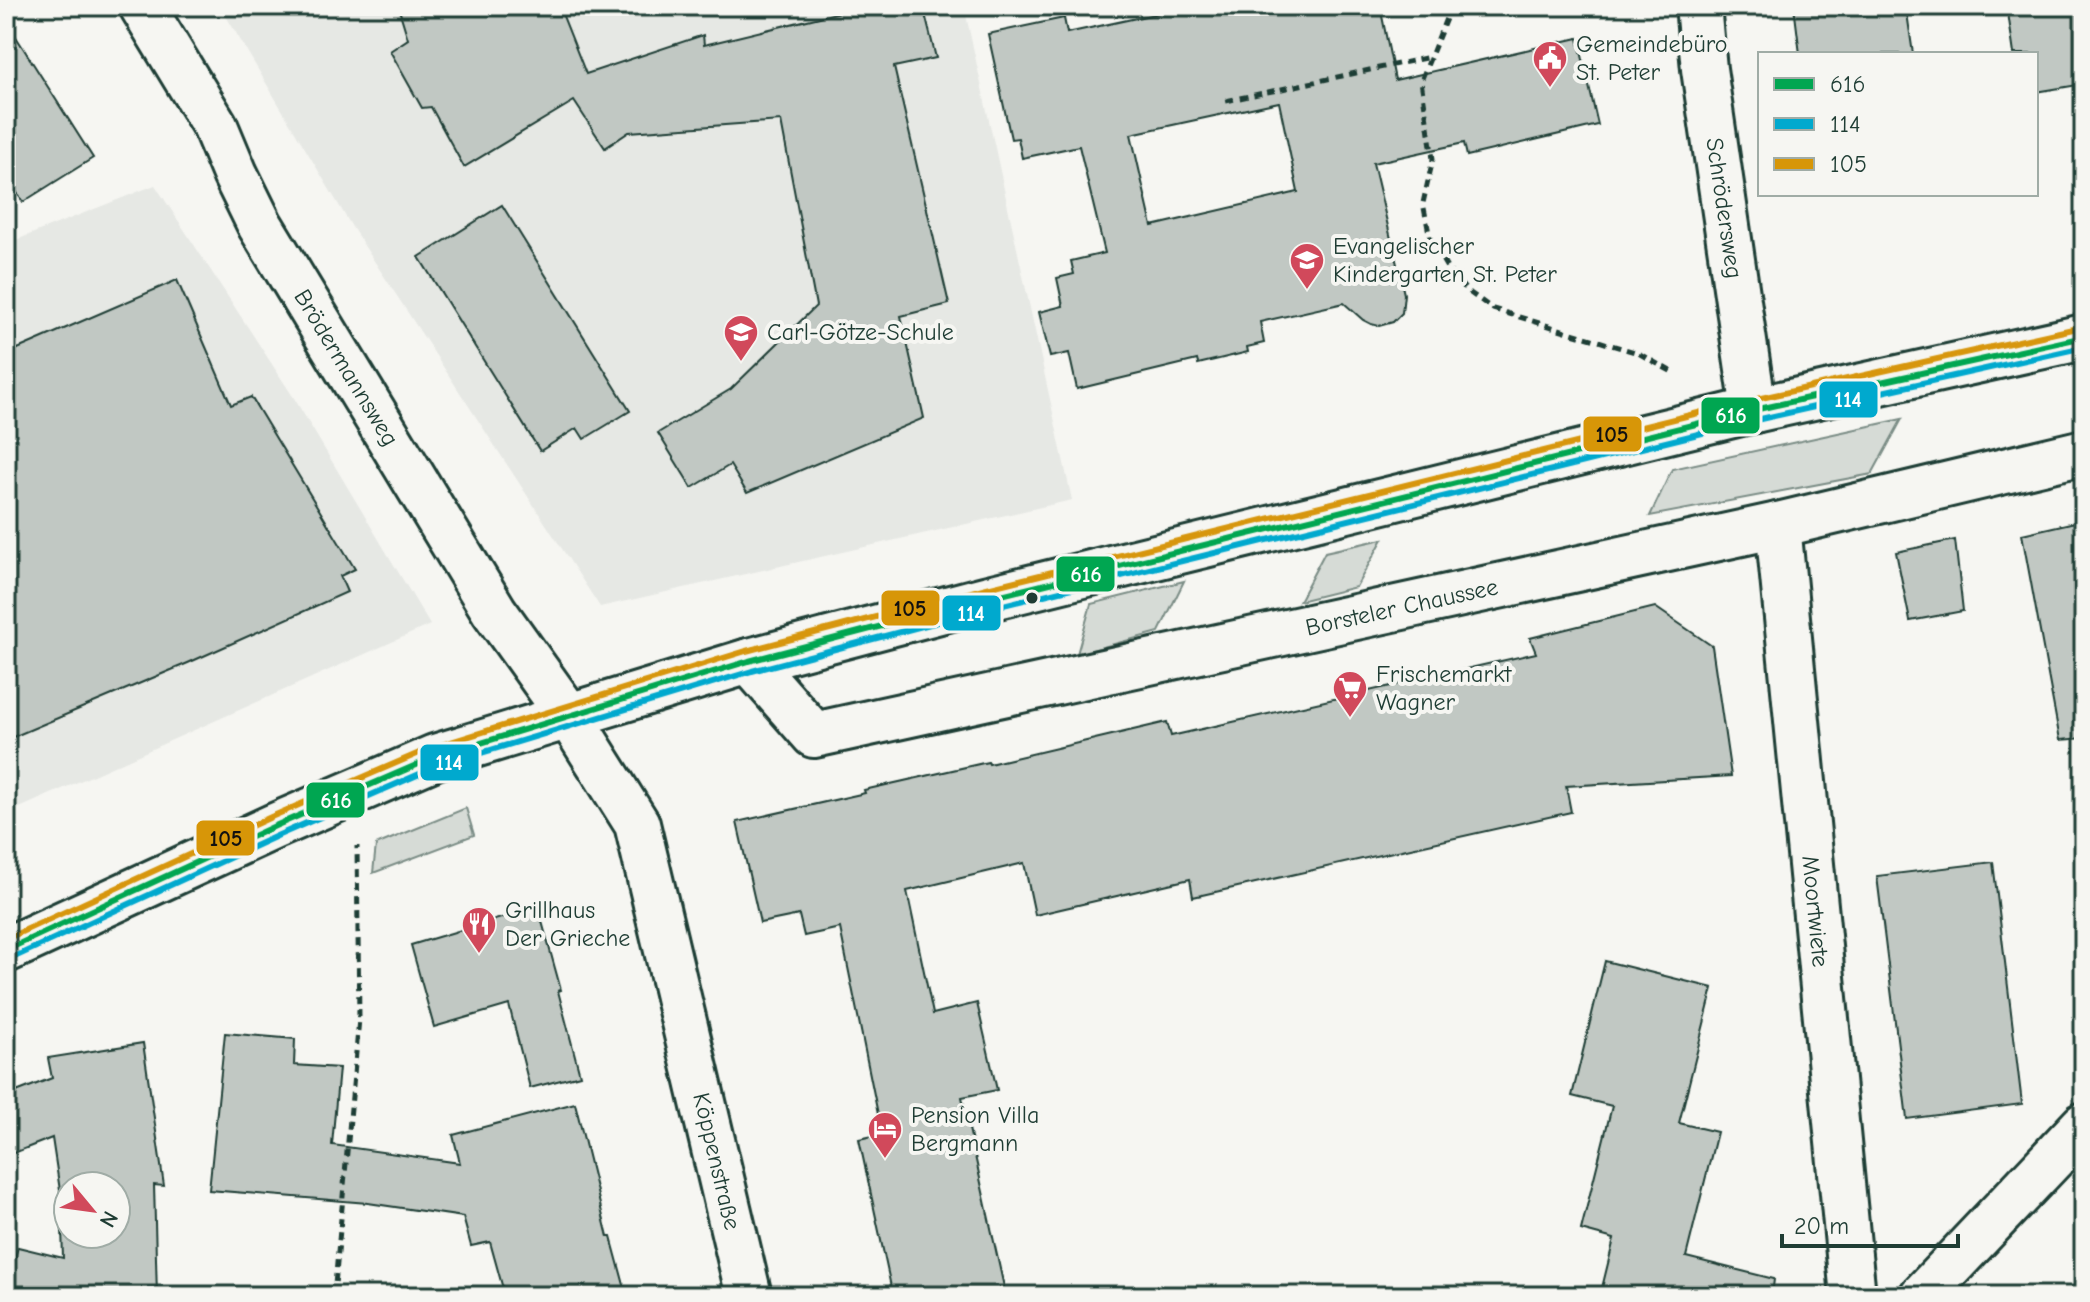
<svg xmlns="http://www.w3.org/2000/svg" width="2090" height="1302" font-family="'Comic Neue',sans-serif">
<rect width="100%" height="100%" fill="#f6f6f2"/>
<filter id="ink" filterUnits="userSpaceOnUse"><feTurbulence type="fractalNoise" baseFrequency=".0125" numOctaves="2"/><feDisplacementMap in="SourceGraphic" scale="16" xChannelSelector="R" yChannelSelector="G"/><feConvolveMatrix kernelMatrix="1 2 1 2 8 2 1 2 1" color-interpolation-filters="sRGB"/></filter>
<g filter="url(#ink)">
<g fill="#e6e8e4">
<path d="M220 6H964L1072 500 600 607 352 227Z"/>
<path d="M155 185 294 398 430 625 6 814V244Z"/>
</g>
<g fill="#d6dbd6" stroke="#7a8c85" stroke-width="2">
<path d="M1902 419 1872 474 1650 516 1672 469Z"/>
<path d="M1383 539 1356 587 1299 601 1325 552Z"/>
<path d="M1184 581 1159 632 1077 654 1091 604Z"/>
<path d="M466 808 474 835 373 873 376 845Z"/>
</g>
<g fill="#c1c8c3" stroke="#1f3d34" stroke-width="2" fill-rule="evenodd">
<path d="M398 6H559L586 74 703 35 704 45 865 6H923L936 58 894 67 949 304 901 316 924 418 747 493 730 465 692 488 658 433 731 389 816 306 781 121 629 132 605 148 574 101 464 167 431 107 422 108 390 51 408 39Z"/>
<path d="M1192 6H1380L1395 80 1578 38 1598 125 1467 156 1464 143 1373 163 1404 294 1402 313 1393 322 1379 326 1371 324 1363 320 1344 303 1260 322 1264 343 1247 347 1248 352 1198 364 1197 360 1077 389 1069 353 1050 357 1039 312 1063 306 1057 278 1074 274 1071 261 1105 253 1079 146 1022 158 1018 138 1011 139 988 34 1064 18 1067 33ZM1279 102 1298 192 1152 226 1131 134Z"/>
<path d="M1794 6H1906L1913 54H1800Z"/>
<path d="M2007 6H2084V84L2036 92V54H2014Z"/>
<path d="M6 21 93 158 23 202 6 176Z"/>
<path d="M502 205 630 411 584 439 577 428 540 451 419 257Z"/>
<path d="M177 280 231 405 251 397 355 569 340 576 347 592 188 663 6 740V354Z"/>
<path d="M2084 520V738L2060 740 2022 534Z"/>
<path d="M1955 540 1963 611 1910 621 1896 552Z"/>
<path d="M1655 607 1712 646 1731 776 1566 786 1571 812 1193 897 1190 879 1035 915 1024 863 907 891 933 1014 977 1003 997 1090 962 1097 1006 1296H893L859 1139 882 1134 840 928 804 936 799 915 760 923 737 822 865 793 864 790 988 762 989 764 1167 722 1171 736 1536 653 1530 638Z"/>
<path d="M1993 862 2022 1104 1907 1119 1877 876Z"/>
<path d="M538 907 561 990 558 991 580 1075 530 1088 509 1005 434 1027 411 945Z"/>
<path d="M1605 961 1713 988 1679 1123 1717 1132 1686 1257 1774 1279 1772 1296H1600L1614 1239 1581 1230 1612 1106 1572 1096Z"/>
<path d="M225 1033 295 1039 294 1065 339 1068 332 1145 460 1163 453 1135 575 1103 608 1237H611L627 1296H505L490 1242 471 1246 463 1217 368 1203 209 1190Z"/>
<path d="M143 1043 164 1186 154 1185 157 1296H6V1289L18 1247 63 1258 61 1197 52 1138 6 1156V1096L52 1078 48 1058ZM68 1186H116V1234H68Z"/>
</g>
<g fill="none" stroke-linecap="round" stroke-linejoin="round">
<g stroke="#1f3d34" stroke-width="50">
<g id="minor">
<path id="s1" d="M142 6 215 126 235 174 260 225 494 611 569 716 637 824 749 1296"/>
<path id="s2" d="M1698 6 1704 69 1754 410"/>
<path id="s3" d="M1778 525 1853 1296"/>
<path id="s4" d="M749 661 814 735 1778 525 2084 452"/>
<path d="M1922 1296 2084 1125"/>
</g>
</g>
<g stroke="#1f3d34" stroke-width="50">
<path id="major" d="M6 950 275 826 435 757 749 661 985 599 1745 412 2084 337"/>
</g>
<g stroke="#1f3d34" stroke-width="5" stroke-dasharray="8 6" stroke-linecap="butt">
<path d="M1451 6 1421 81 1433 159 1423 203 1430 238 1447 268 1466 290 1493 309 1638 353 1674 373"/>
<path d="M1226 101 1430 57"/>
<path d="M334 1296 359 1019 357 846"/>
</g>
<use href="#minor" stroke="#f6f6f2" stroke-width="44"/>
<use href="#major" stroke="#f6f6f2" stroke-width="44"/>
<g stroke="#f6f6f2" stroke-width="12">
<path id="bus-1" d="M6 950 275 826 435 757 749 661 985 599 1745 412 2084 337"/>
</g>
<g stroke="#f6f6f2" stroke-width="12">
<path id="bus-2" d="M10 959 279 835 438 766 752 671 987 609 1747 422 2084 347"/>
</g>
<g stroke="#f6f6f2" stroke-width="12">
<path id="bus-3" d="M6 939 271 817 431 748 746 651 983 589 1743 402 2082 327"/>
</g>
<use href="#bus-1" stroke="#00a651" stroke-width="6"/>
<use href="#bus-2" stroke="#00a9ce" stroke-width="6"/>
<use href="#bus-3" stroke="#d79608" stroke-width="6"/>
</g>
</g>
<defs>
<g id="civic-pin" transform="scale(1.8)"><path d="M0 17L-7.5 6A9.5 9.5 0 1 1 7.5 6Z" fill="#d1495b" stroke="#f6f6f2"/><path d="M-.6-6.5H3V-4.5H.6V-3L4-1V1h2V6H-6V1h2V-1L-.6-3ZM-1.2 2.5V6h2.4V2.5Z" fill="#fff"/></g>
<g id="school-pin" transform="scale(1.8)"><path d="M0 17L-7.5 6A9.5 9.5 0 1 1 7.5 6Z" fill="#d1495b" stroke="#f6f6f2"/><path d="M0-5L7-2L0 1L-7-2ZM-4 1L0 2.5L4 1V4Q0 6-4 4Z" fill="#fff"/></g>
<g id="supermarket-pin" transform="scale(1.8)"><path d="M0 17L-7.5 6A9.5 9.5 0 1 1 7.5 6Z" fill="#d1495b" stroke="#f6f6f2"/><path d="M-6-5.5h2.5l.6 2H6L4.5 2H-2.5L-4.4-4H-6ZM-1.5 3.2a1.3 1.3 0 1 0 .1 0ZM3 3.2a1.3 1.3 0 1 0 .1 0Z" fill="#fff"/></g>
<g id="restaurant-pin" transform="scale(1.8)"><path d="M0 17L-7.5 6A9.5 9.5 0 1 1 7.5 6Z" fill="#d1495b" stroke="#f6f6f2"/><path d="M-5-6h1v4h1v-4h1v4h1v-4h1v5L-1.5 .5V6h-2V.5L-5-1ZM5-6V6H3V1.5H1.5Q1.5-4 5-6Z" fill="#fff"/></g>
<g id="hotel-pin" transform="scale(1.8)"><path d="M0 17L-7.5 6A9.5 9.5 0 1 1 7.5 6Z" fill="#d1495b" stroke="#f6f6f2"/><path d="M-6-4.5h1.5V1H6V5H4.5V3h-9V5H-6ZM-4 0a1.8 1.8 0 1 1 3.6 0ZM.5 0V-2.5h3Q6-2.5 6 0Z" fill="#fff"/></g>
</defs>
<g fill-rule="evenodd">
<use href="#civic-pin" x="1550" y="58"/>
<use href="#school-pin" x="1307" y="260"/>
<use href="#school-pin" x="741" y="332"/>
<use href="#supermarket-pin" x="1350" y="688"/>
<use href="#restaurant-pin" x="479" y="924"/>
<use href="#hotel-pin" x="885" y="1129"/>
</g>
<circle fill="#1f3d34" stroke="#f6f6f2" stroke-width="3" cx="1032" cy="598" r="7"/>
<g text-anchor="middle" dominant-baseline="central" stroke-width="8" stroke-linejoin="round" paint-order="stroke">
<g font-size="24" fill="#1f3d34" stroke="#f6f6f2" text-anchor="start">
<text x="1576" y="44">Gemeindebüro<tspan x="1576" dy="28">St. Peter</tspan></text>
<text x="1333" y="246">Evangelischer<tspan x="1333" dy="28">Kindergarten St. Peter</tspan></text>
<text x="767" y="332">Carl-Götze-Schule</text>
<text x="1376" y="674">Frischemarkt<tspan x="1376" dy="28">Wagner</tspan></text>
<text x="505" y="910">Grillhaus<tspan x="505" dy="28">Der Grieche</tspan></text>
<text x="911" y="1115">Pension Villa<tspan x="911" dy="28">Bergmann</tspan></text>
</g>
<g font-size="24" fill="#1f3d34" stroke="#f6f6f2">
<text stroke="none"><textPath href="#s2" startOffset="204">Schrödersweg</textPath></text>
<text stroke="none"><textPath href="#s1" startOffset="416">Brödermannsweg</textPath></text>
<text stroke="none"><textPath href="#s4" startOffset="700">Borsteler Chaussee</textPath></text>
<text stroke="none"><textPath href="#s3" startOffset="388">Moortwiete</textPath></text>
<text stroke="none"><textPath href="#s1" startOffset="1304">Köppenstraße</textPath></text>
</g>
</g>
<g stroke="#f6f6f2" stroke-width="3">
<rect x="1818" y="380" width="61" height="39" rx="8" fill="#00a9ce"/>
<rect x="1700" y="396" width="61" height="39" rx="8" fill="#00a651"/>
<rect x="1582" y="415" width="61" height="38" rx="8" fill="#d79608"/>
<rect x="1055" y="555" width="61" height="38" rx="8" fill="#00a651"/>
<rect x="880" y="589" width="61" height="38" rx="8" fill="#d79608"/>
<rect x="941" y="594" width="61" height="38" rx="8" fill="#00a9ce"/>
<rect x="419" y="743" width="61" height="39" rx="8" fill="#00a9ce"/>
<rect x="305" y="781" width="61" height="38" rx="8" fill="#00a651"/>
<rect x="195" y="819" width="61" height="38" rx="8" fill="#d79608"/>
</g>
<g font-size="22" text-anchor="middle" font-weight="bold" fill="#fff">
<text x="1848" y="407">114</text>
<text x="1731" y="423">616</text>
<text x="1086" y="582">616</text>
<text x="971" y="621">114</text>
<text x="449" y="770">114</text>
<text x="336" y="808">616</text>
</g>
<g font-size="22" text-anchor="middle" font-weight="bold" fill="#111">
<text x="1612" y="442">105</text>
<text x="910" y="616">105</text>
<text x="226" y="846">105</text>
</g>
<rect width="2090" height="1302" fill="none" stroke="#f6f6f2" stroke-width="32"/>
<rect x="16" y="16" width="2058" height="1270" fill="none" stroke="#1f3d34" stroke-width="3" filter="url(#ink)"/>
<rect x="1758" y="52" width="280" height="144" fill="#f6f6f2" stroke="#a0aca6" stroke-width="2"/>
<rect x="1774" y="78" width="40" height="12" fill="#00a651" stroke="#a0aca6" stroke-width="2"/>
<text x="1830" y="92" font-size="24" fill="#1f3d34">616</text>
<rect x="1774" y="118" width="40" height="12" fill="#00a9ce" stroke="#a0aca6" stroke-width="2"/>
<text x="1830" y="132" font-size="24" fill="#1f3d34">114</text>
<rect x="1774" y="158" width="40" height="12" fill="#d79608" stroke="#a0aca6" stroke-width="2"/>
<text x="1830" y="172" font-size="24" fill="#1f3d34">105</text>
<g transform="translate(92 1210) rotate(119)"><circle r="38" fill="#f6f6f2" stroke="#a0aca6" stroke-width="2"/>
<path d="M0-6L14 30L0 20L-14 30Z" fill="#d1495b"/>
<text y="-12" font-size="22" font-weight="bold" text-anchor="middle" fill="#1f3d34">N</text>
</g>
<path d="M1782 1234v12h176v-12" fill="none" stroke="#1f3d34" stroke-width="4"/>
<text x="1794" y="1234" font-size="24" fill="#1f3d34" stroke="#f6f6f2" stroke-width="6" paint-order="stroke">20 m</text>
</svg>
